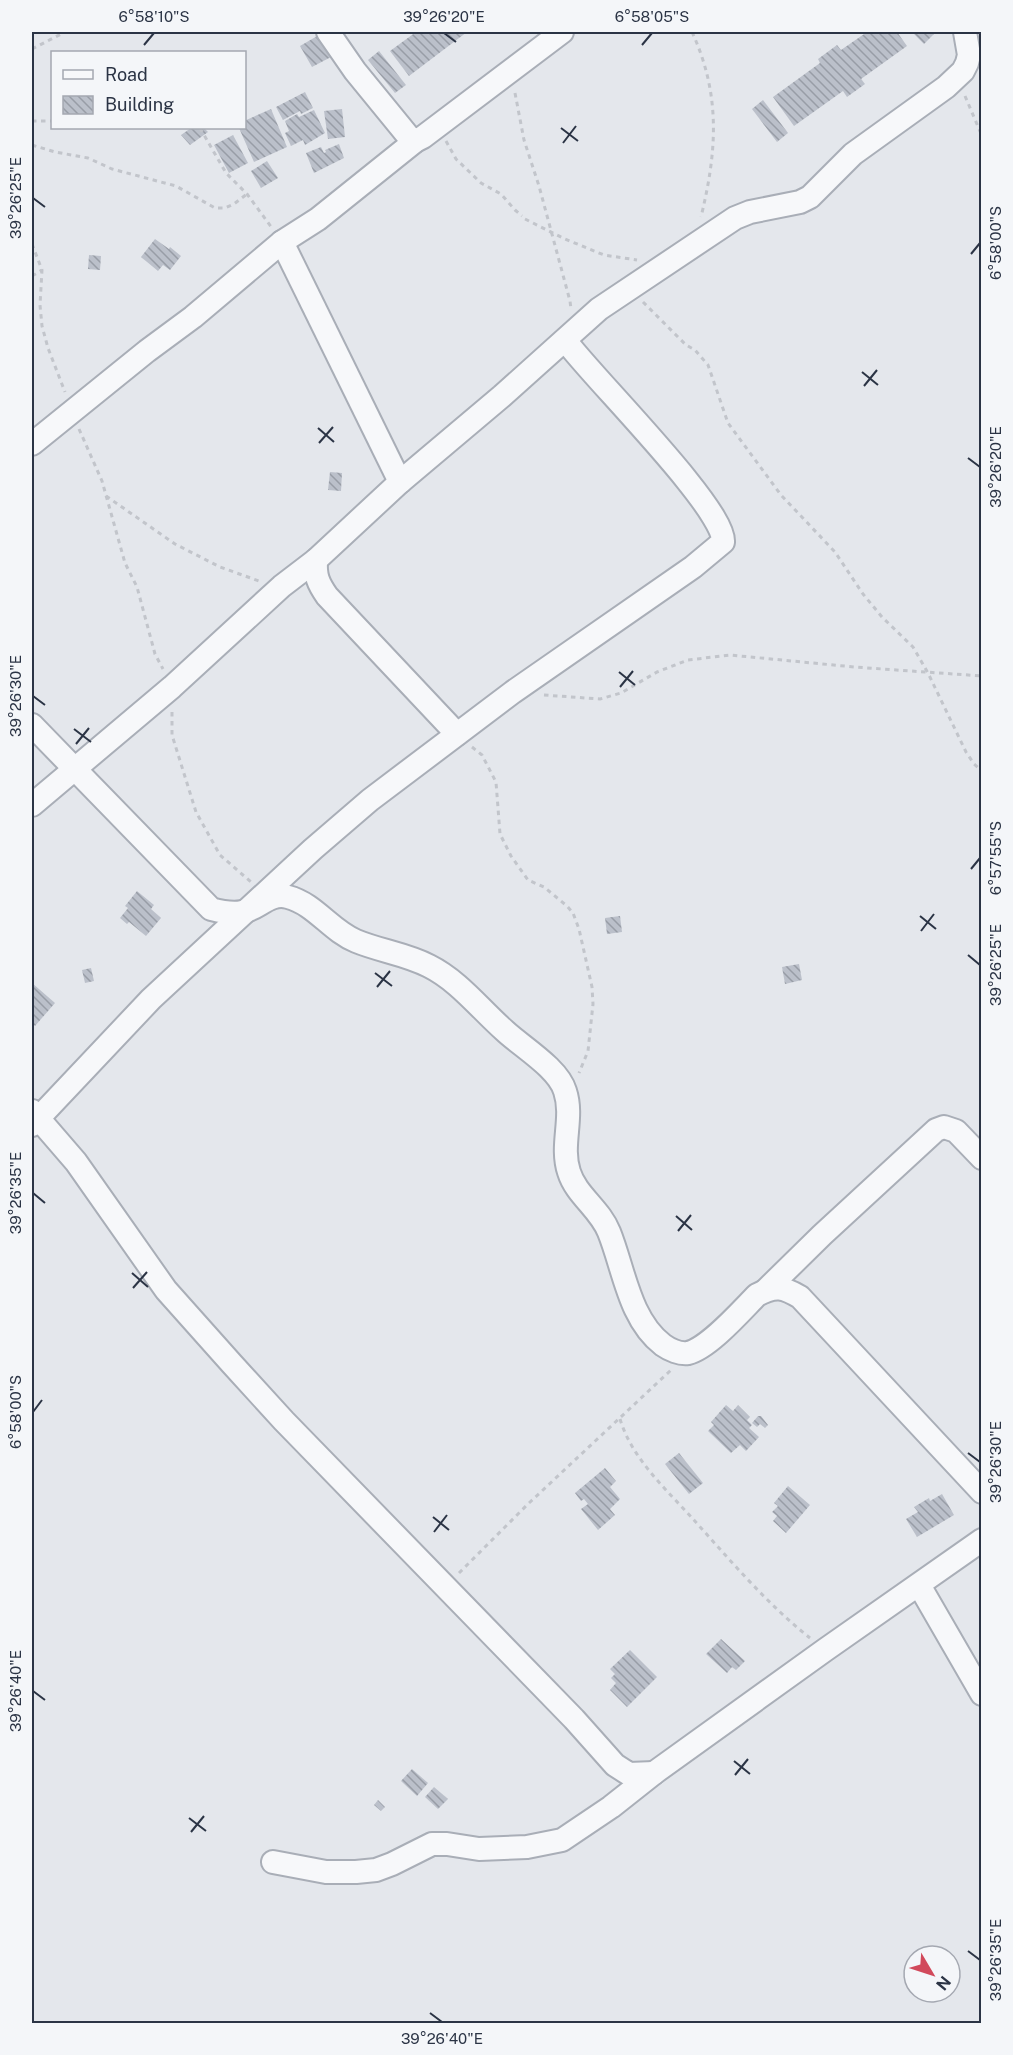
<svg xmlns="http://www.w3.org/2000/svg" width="1013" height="2055" font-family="'Public Sans',sans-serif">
<defs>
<pattern id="building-back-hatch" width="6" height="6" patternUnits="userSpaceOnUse" patternTransform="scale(1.5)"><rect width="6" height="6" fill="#bbc0ca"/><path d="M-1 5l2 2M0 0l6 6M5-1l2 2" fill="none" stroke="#989da6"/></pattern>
</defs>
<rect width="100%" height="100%" fill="#e4e7ec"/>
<g fill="url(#building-back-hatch)">
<path d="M416 32H467L409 76 390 51Z"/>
<path d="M867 32H897L907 46 861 79 865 84 847 97 843 91 794 126 773 97 820 63 818 59 837 45 841 50Z"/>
<path d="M912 32H931L934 34 924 44Z"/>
<path d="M319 35 331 57 312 67 300 46Z"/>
<path d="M379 51 406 85 395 93 368 60Z"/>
<path d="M305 92 313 108 301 114 300 111 283 120 276 107Z"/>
<path d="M763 100 788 133 777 142 752 109Z"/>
<path d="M271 109 287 147 254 162 239 128H244V121Z"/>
<path d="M342 109 345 137 328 139 324 111Z"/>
<path d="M314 110 325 133 305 145 303 140 291 146 285 133 289 131 285 121 297 114 299 117Z"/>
<path d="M191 128H204L208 132 190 145 181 135Z"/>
<path d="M233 135 248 163 229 173 214 145Z"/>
<path d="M339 144 344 158 314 173 306 153 321 147 324 153 326 152 325 150Z"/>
<path d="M267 161 278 178 261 188 251 171Z"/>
<path d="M155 239 169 249 170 247 181 256 170 270 163 265 158 271 141 257Z"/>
<path d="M89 255 101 256 100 270 88 269Z"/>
<path d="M330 472 342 473 341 491 328 490Z"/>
<path d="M137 891 154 905 151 909 161 918 146 936 129 922 127 924 120 918 128 908 125 906Z"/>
<path d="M620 916 622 932 607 934 605 918Z"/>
<path d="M799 964 802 980 785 984 782 967Z"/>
<path d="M91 968 94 981 85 983 82 970Z"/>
<path d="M32 983 55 1003 35 1026 32 1023Z"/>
<path d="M726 1405 733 1411 738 1405 750 1417 747 1420 752 1425 749 1428 759 1437 746 1451 740 1445 731 1453 708 1431 714 1425 711 1422Z"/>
<path d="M758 1416H761L768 1425 765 1428 760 1424 757 1427 752 1423Z"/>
<path d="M679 1453 703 1483 689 1494 665 1464Z"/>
<path d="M605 1468 616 1481 610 1487 620 1499 610 1509 615 1515 598 1530 581 1509 588 1504 584 1499 581 1501 575 1493Z"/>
<path d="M788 1486 810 1505 786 1533 773 1521 777 1516 772 1512 778 1506 774 1503Z"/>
<path d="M942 1494 954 1515 917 1537 906 1519 918 1512 914 1507 929 1498 930 1501Z"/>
<path d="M721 1639 745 1661 736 1670 732 1667 727 1673 706 1654Z"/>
<path d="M630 1650 657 1677 627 1707 610 1690 616 1683 611 1678 615 1674 610 1669Z"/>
<path d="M412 1769 428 1783 417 1796 401 1781Z"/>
<path d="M434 1787 448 1799 438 1809 425 1797Z"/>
<path d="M378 1800 385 1807 381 1811 374 1805Z"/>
</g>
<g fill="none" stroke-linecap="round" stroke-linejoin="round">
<g stroke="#a9aeb7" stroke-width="26">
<g id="minor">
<path d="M328 32 355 71 413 142 423 137 562 32"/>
<path d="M282 242 400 482"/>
<path d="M32 444 147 351 193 317 282 242 318 219 414 142"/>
<path d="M316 560C315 576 318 583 327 596L457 734"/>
<path d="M32 725 211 909C222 912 232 914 242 912 259 909 269 892 288 897 315 904 331 931 356 941 380 951 406 954 429 966 459 981 480 1009 505 1031 522 1047 558 1068 565 1091 574 1118 560 1145 569 1172 576 1195 600 1209 609 1232 624 1269 629 1319 663 1345 670 1350 680 1354 688 1353 709 1348 742 1310 757 1295 776 1285 783 1287 800 1297L982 1492"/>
<path d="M32 805 172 687 282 586 316 560 400 482 502 396 599 309 735 218 750 212 800 202 810 197 853 154 946 87 963 71 967 63 969 55 965 32"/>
<path d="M32 1111 76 1162 166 1290 232 1364 284 1421 574 1719 615 1765 629 1774 654 1773"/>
<path d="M32 1125 151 999 313 849 370 800 513 692 693 567 723 542C726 509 590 375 565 340"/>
<path d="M766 1290 822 1235 936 1130 944 1127 956 1131 982 1158"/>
<path d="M919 1585 982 1694"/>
<path d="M273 1862 326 1872H356L376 1870 392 1864 432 1844H447L479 1849 527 1847 562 1840 611 1807 654 1773 825 1650 982 1540"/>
</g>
</g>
<g stroke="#c2c5cb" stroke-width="3" stroke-dasharray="4.5 4.5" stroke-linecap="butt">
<path d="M692 32C721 95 717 151 701 217"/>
<path d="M32 49 65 32"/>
<path d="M515 93 524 140 539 186 570 301 571 309"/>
<path d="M965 96 982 136"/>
<path d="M32 121H52"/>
<path d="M200 128 226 173 247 194 272 228"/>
<path d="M446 141 456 159 481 183 501 194 515 210 522 216"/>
<path d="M32 145 55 152 88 158 112 169 176 186 215 208H225L234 204 247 194"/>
<path d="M525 219 565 239 604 255 637 260"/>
<path d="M32 244 42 270 40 305 42 326 48 348 65 392"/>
<path d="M32 276 42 270"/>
<path d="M643 302 686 345 695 350 708 365 728 423 781 495 835 552 863 594 882 617 913 647 928 673 966 752 974 764 982 771"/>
<path d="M79 429 102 481 125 563 137 587 155 654 163 669"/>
<path d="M106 496 175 544 220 567 259 581"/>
<path d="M544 695 600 699 621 693 657 672 688 660 730 655 854 667 982 676"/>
<path d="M172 712V735L196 812 220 855 251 882"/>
<path d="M472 747 482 755 496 782 500 834 511 856 528 880 544 887 567 906 573 913 579 929 592 987 593 1004 588 1051 579 1073"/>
<path d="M620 1419C632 1459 666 1489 693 1519 730 1560 767 1604 810 1638"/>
<path d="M459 1573 528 1504 671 1370"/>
</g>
<use href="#minor" stroke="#f7f8fa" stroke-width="22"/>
</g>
<path fill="none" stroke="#2b3445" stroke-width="2" d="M444 33 456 42M144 45 154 33M642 45 652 33M561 128 578 141M563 143 576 126M33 198 45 207M971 254 980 243M862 372 878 385M864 386 877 370M318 428 334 442M319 443 333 427M968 458 980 467M619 672 635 685M620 687 633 671M33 696 45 705M74 729 91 742M76 744 89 728M971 869 980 858M920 916 936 929M921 931 934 914M968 955 980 965M375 973 392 986M377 987 390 971M33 1193 45 1203M676 1216 692 1230M678 1231 691 1215M132 1273 148 1287M133 1288 147 1272M33 1412 42 1400M968 1453 980 1462M433 1517 449 1530M434 1532 447 1515M33 1691 45 1700M734 1761 750 1774M735 1775 748 1759M189 1818 206 1831M191 1832 204 1816M968 1951 980 1960M430 2013 442 2022"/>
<rect width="1013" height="2055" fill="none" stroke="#f4f6f9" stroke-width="66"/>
<rect x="51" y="51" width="195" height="78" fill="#f4f6f9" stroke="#a4a8b1" stroke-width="1.5"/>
<rect x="63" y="70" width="30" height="9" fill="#f7f8fa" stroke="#a4a8b1" stroke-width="1.5"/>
<text x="105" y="81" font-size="18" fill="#2b3445">Road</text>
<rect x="63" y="96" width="30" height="18" fill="url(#building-back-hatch)" stroke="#a4a8b1" stroke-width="1.5"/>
<text x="105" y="111" font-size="18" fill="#2b3445">Building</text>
<g transform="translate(932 1974) rotate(129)"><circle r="28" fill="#f4f6f9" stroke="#a4a8b1" stroke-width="1.5"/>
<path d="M0-4.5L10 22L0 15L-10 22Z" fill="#d1495b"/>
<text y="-9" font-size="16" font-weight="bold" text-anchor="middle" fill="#2b3445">N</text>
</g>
<rect x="33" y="33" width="947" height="1989" fill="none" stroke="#2b3445" stroke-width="2"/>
<g font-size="15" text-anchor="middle" fill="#2b3445">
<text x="154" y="22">6°58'10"S</text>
<text x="444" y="22">39°26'20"E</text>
<text x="652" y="22">6°58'05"S</text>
<text transform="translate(16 198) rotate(-90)" y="5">39°26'25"E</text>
<text transform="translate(996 243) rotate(-90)" y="5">6°58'00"S</text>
<text transform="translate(996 467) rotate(-90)" y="5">39°26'20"E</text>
<text transform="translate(16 696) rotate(-90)" y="5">39°26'30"E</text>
<text transform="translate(996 858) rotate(-90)" y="5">6°57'55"S</text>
<text transform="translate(996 965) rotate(-90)" y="5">39°26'25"E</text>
<text transform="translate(16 1193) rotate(-90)" y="5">39°26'35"E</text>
<text transform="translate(16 1412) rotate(-90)" y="5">6°58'00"S</text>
<text transform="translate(996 1462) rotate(-90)" y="5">39°26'30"E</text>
<text transform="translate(16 1691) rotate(-90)" y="5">39°26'40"E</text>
<text transform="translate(996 1960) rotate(-90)" y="5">39°26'35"E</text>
<text x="442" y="2044">39°26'40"E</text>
</g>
</svg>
